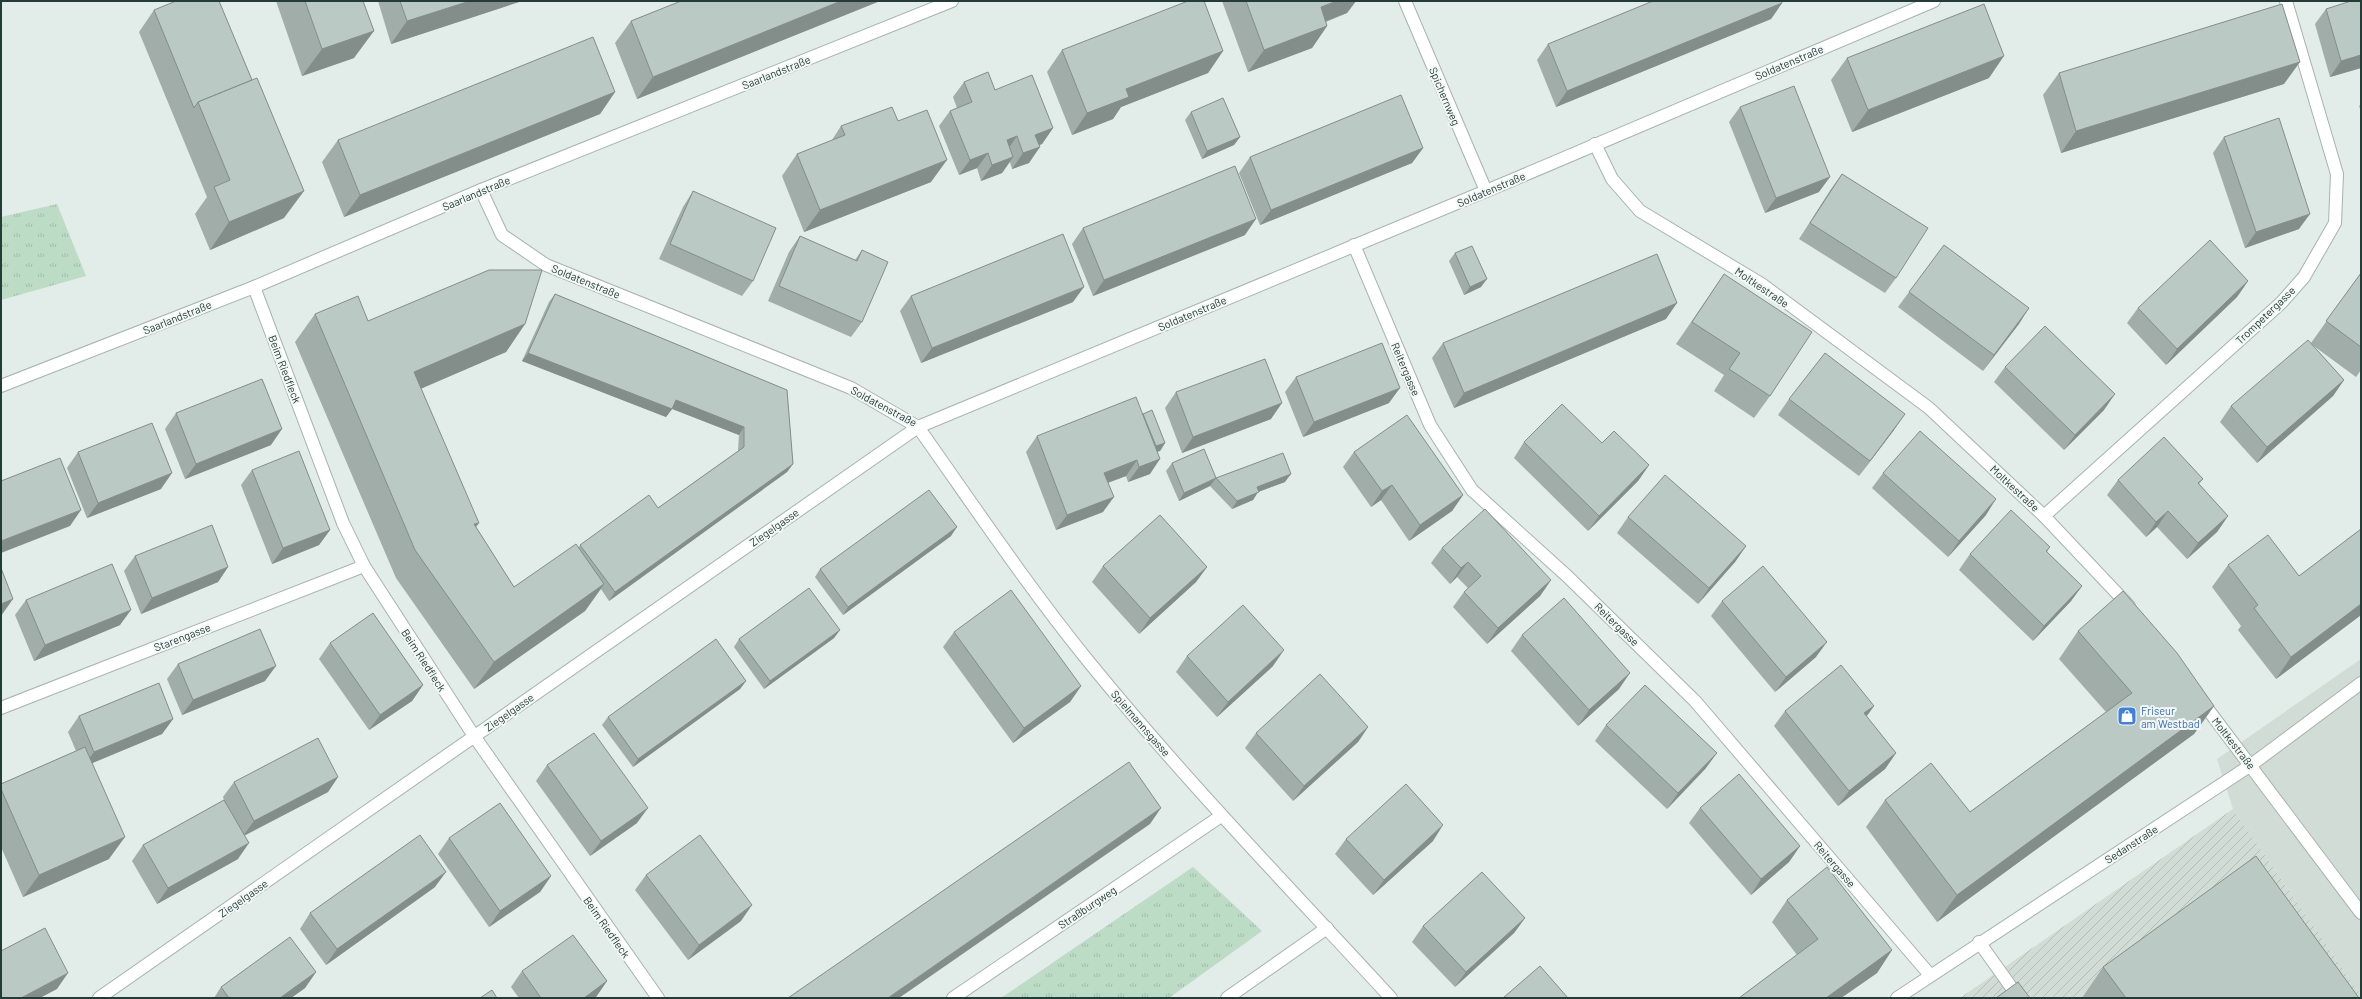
<svg xmlns="http://www.w3.org/2000/svg" width="2362" height="999" font-family="Barlow,sans-serif">
<defs>
<pattern id="industrial-furrows" width="10" height="10" patternUnits="userSpaceOnUse"><rect width="10" height="10" fill="#d1dcd7"/><path d="M-1 1l2-2M0 10L10 0M9 11l2-2" fill="none" stroke="#b3beb9"/></pattern>
<pattern id="grass-tufts" width="24" height="20" patternUnits="userSpaceOnUse"><rect width="24" height="20" fill="#bcdcc6"/><path d="M3 7l-1-3M5 7V3M7 7l1-3M15 17l-1-3M17 17v-4M19 17l1-3" fill="none" stroke="#a1beab"/></pattern>
</defs>
<rect width="100%" height="100%" fill="#e2ece8"/>
<path fill="#d1dcd7" d="M2361 659V995L2233 809 2217 759Z"/>
<path fill="url(#industrial-furrows)" d="M2233 809 2361 995V998H1960Z"/>
<g fill="url(#grass-tufts)">
<path d="M57 204 86 276 1 300V217Z"/>
<path d="M1193 867 1262 931 1169 998H1001Z"/>
</g>
<g fill="none" stroke-linecap="round" stroke-linejoin="round">
<g stroke="#a5b4af" stroke-width="14">
<path id="service" d="M1979 942 2019 998"/>
</g>
<g stroke="#a5b4af" stroke-width="14">
<g id="minor">
<path d="M1405 1 1486 191"/>
<path d="M1595 144 1612 179 1640 211 1763 285 1929 408 2044 516 2129 606"/>
<path d="M481 190 502 235 546 265 851 388 918 427 1510 181 1934 1"/>
<path d="M1354 245 1430 425 1472 490 1567 576 1695 701 1930 975"/>
<path d="M254 287 343 523 364 566 474 736 658 998"/>
<path d="M1 386 254 287 481 190 952 1"/>
<path d="M2044 516 2281 303 2304 277 2335 223 2337 174 2286 1"/>
<path d="M2200 699 2361 913"/>
<path d="M1 708 364 566"/>
<path d="M99 998 918 427C974 506 1028 587 1089 662 1184 779 1289 887 1391 998"/>
<path d="M953 998 1221 816"/>
<path d="M1227 998 1327 928"/>
<path d="M1897 998 2251 765 2361 683"/>
</g>
</g>
<use href="#service" stroke="#fff" stroke-width="12"/>
<use href="#minor" stroke="#fff" stroke-width="12"/>
</g>
<g fill="#a1ada9">
<path d="M276 1H363L354 58 302 76Z"/>
<path d="M378 1H520L519 2 391 44Z"/>
<path d="M681 1H880L637 99 615 43 631 21Z"/>
<path d="M1222 1H1356L1347 13 1326 22 1327 26 1312 48 1248 72Z"/>
<path d="M2361 1V68L2330 77 2315 24 2326 9Z"/>
<path d="M1782 3 1771 19 1556 107 1537 60 1548 44Z"/>
<path d="M154 10 252 80 284 218 210 250 195 214 207 197 139 32Z"/>
<path d="M1062 50 1223 51 1208 73 1121 107 1113 119 1072 135 1047 72Z"/>
<path d="M1847 58 1989 78 1852 132 1831 80Z"/>
<path d="M2059 73 2284 84 2061 153 2043 95Z"/>
<path d="M964 82 995 90 1053 128 1042 144 1039 145 1029 163 1012 169 1010 162 1002 173 981 181 977 168 959 175 939 126 950 111 957 108 953 97Z"/>
<path d="M615 92 600 114 344 217 322 162 338 140Z"/>
<path d="M2361 104V111L2359 106Z"/>
<path d="M1740 107 1819 192 1765 213 1729 122Z"/>
<path d="M1191 112 1240 137 1234 145 1202 159 1185 120Z"/>
<path d="M898 121 931 182 804 232 782 176 797 154 832 140 841 126Z"/>
<path d="M2224 137 2299 229 2245 248 2213 153Z"/>
<path d="M1423 148 1412 163 1260 225 1239 173 1250 157Z"/>
<path d="M1842 174 1896 278 1885 293 1799 239 1831 189Z"/>
<path d="M693 191 753 281 742 296 659 259 683 207Z"/>
<path d="M1083 228 1245 235 1093 296 1072 244Z"/>
<path d="M800 236 855 260 862 250V322L851 337 768 301 789 252Z"/>
<path d="M1455 253 1481 287 1464 295 1449 261Z"/>
<path d="M2361 273V370L2356 377 2311 344 2344 380 2333 396 2257 463 2220 422 2231 406 2311 343Z"/>
<path d="M1724 274 1770 396 1754 418 1714 391 1724 375 1676 344Z"/>
<path d="M2248 281 2237 297 2166 365 2127 323 2138 308Z"/>
<path d="M1909 292 2029 308 1983 371 1898 307Z"/>
<path d="M555 294 787 390 793 464 787 472 609 601 601 589 585 611 474 689 396 578 295 342 315 314 368 321 525 324 506 352 421 388 476 527 514 587 579 547 580 545 658 508 738 451 739 435 672 409 666 417 522 361 549 302Z"/>
<path d="M911 296 1073 302 921 363 900 311Z"/>
<path d="M1666 319 1454 408 1432 358 1443 343Z"/>
<path d="M2005 367 2104 410 2064 450 1994 382Z"/>
<path d="M1296 377 1389 403 1303 437 1285 392Z"/>
<path d="M1176 392 1271 419 1182 453 1165 408Z"/>
<path d="M1789 399 1894 430 1859 476 1778 415Z"/>
<path d="M176 413 271 445 185 479 165 429Z"/>
<path d="M1143 414 1165 443 1160 451H1158L1150 474 1128 482 1126 476 1108 483 1103 512 1056 530 1026 452 1037 436Z"/>
<path d="M1524 442 1602 443 1649 465 1638 481 1588 531 1514 458Z"/>
<path d="M78 452 161 489 87 518 67 468Z"/>
<path d="M1354 452 1463 495 1452 511 1409 541 1381 500 1371 507 1343 467Z"/>
<path d="M1172 463 1216 478 1285 482 1258 492 1253 500 1232 509 1210 486 1179 501 1166 471Z"/>
<path d="M252 470 330 530 319 545 272 564 241 485Z"/>
<path d="M1883 473 1986 515 1948 557 1872 488Z"/>
<path d="M2203 479 2199 484 2228 516 2217 532 2187 559 2157 527 2146 537 2107 495 2118 480Z"/>
<path d="M1628 517 1746 546 1735 562 1698 604 1617 533Z"/>
<path d="M2361 529V615L2276 679 2238 630 2241 626 2212 587 2228 565 2299 576Z"/>
<path d="M951 536 843 615 815 577 820 569Z"/>
<path d="M2050 547 2047 552 2082 586 2071 601 2033 641 1959 570 1970 554Z"/>
<path d="M1442 548 1551 580 1540 596 1487 644 1453 607 1464 592 1468 588 1457 577 1450 584 1431 563Z"/>
<path d="M135 556 228 567 218 582 141 614 124 571Z"/>
<path d="M1103 566 1207 567 1196 582 1139 634 1092 582Z"/>
<path d="M26 600 120 625 34 661 15 615Z"/>
<path d="M1722 601 1816 657 1775 692 1711 616Z"/>
<path d="M840 630 834 638 764 689 734 647 739 639Z"/>
<path d="M2078 631 2214 706 2194 734 1937 922 1866 827 1885 800 1970 812 2106 712 2059 659Z"/>
<path d="M954 632 1081 686 1070 702 1013 743 943 647Z"/>
<path d="M1522 635 1619 689 1578 726 1511 651Z"/>
<path d="M330 643 423 685 412 701 369 730 319 659Z"/>
<path d="M1187 656 1273 666 1217 717 1176 672Z"/>
<path d="M178 664 265 681 182 715 167 679Z"/>
<path d="M746 681 740 689 633 767 602 725 608 717Z"/>
<path d="M1874 706 1866 717 1896 753 1885 769 1838 806 1774 726 1785 711Z"/>
<path d="M79 716 173 719 162 734 92 763 109 859 23 897 1 847V784L76 751 68 732Z"/>
<path d="M1606 725 1706 768 1667 809 1595 741Z"/>
<path d="M1368 727 1358 742 1293 801 1245 748 1256 733Z"/>
<path d="M547 765 637 823 590 856 536 781Z"/>
<path d="M338 777 328 792 244 836 238 859 157 904 132 861 143 845 224 800 223 797 234 782Z"/>
<path d="M1700 808 1800 846 1789 862 1751 895 1689 823Z"/>
<path d="M449 838 551 876 540 892 489 927 438 854Z"/>
<path d="M1346 839 1433 841 1373 895 1335 854Z"/>
<path d="M646 875 741 921 688 960 635 890Z"/>
<path d="M435 887 326 965 300 929 310 913Z"/>
<path d="M1787 900 1892 950 1877 973 1841 998H1739L1797 955 1772 922Z"/>
<path d="M1525 918 1514 933 1455 987 1412 942 1423 926Z"/>
<path d="M2103 967 2359 998H2082Z"/>
<path d="M522 971 607 981 596 997 594 998H519L511 987Z"/>
<path d="M316 972 305 988 291 998H214L221 987Z"/>
</g>
<g fill="#838d89">
<path d="M470 1H520L519 2 391 44 407 21Z"/>
<path d="M841 1H880L637 99 653 77Z"/>
<path d="M1337 1H1356L1347 13 1305 29 1321 7Z"/>
<path d="M1782 3 1771 19 1556 107 1567 91Z"/>
<path d="M1327 26 1312 48 1248 72 1264 50Z"/>
<path d="M374 31 354 58 302 76 322 49Z"/>
<path d="M1223 51 1208 73 1121 107 1113 119 1072 135 1087 113 1126 89Z"/>
<path d="M2361 55V68L2330 77 2341 61Z"/>
<path d="M2004 56 1989 78 1852 132 1868 110Z"/>
<path d="M2300 62 2284 84 2061 153 2076 131Z"/>
<path d="M615 92 600 114 344 217 360 195Z"/>
<path d="M1053 128 1042 144 1024 151 1035 135Z"/>
<path d="M1017 136 1006 152 1007 140Z"/>
<path d="M1240 137 1234 145 1202 159 1207 151Z"/>
<path d="M1040 147 1029 163 1012 169 1023 153Z"/>
<path d="M1423 148 1412 163 1260 225 1271 210Z"/>
<path d="M988 153 977 168 959 175 970 160Z"/>
<path d="M1013 157 1002 173 981 181 992 165Z"/>
<path d="M947 160 931 182 804 232 820 210Z"/>
<path d="M1830 177 1819 192 1765 213 1776 198Z"/>
<path d="M304 191 284 218 210 250 229 222Z"/>
<path d="M2310 214 2299 229 2245 248 2256 232Z"/>
<path d="M1256 219 1245 235 1093 296 1104 280Z"/>
<path d="M1487 279 1481 287 1464 295 1470 287Z"/>
<path d="M2248 281 2237 297 2166 365 2177 349Z"/>
<path d="M1084 287 1073 302 921 363 932 348Z"/>
<path d="M1677 303 1666 319 1454 408 1464 393Z"/>
<path d="M2029 308 2019 324 1983 371 1994 355Z"/>
<path d="M525 324 506 352 395 400 414 372Z"/>
<path d="M528 353 672 409 666 417 522 361Z"/>
<path d="M2344 380 2333 396 2257 463 2267 447Z"/>
<path d="M1400 388 1389 403 1303 437 1314 422Z"/>
<path d="M2115 394 2104 410 2064 450 2075 435Z"/>
<path d="M676 400 744 427 739 435 670 408Z"/>
<path d="M1282 403 1271 419 1182 453 1193 437Z"/>
<path d="M1905 414 1894 430 1859 476 1870 461Z"/>
<path d="M282 429 271 445 185 479 196 464Z"/>
<path d="M1165 443 1160 451 1143 457 1149 449Z"/>
<path d="M1160 459 1150 474 1128 482 1139 467Z"/>
<path d="M1137 460 1126 476 1093 488 1104 473Z"/>
<path d="M793 464 787 472 609 601 615 592Z"/>
<path d="M1649 465 1638 481 1588 531 1599 516Z"/>
<path d="M172 473 161 489 87 518 98 503Z"/>
<path d="M1291 474 1285 482 1258 492 1253 500 1232 509 1237 501 1257 487Z"/>
<path d="M1216 478 1210 486 1179 501 1184 493Z"/>
<path d="M1392 485 1381 500 1371 507 1382 491Z"/>
<path d="M1463 495 1452 511 1409 541 1420 525Z"/>
<path d="M1114 497 1103 512 1056 530 1067 515Z"/>
<path d="M1996 499 1986 515 1948 557 1959 541Z"/>
<path d="M81 510 70 526 1 553V541Z"/>
<path d="M2168 511 2157 527 2146 537 2156 522Z"/>
<path d="M2228 516 2217 532 2187 559 2198 543Z"/>
<path d="M479 523 459 550 474 524Z"/>
<path d="M957 527 951 536 843 615 848 607Z"/>
<path d="M330 530 319 545 272 564 283 548Z"/>
<path d="M1746 546 1735 562 1698 604 1709 588Z"/>
<path d="M1468 562 1457 577 1450 584 1461 568Z"/>
<path d="M228 567 218 582 141 614 152 598Z"/>
<path d="M1207 567 1196 582 1139 634 1150 618Z"/>
<path d="M1551 580 1540 596 1487 644 1498 628Z"/>
<path d="M604 584 585 611 474 689 494 662Z"/>
<path d="M2082 586 2071 601 2033 641 2044 626Z"/>
<path d="M13 599 1 616V604Z"/>
<path d="M2361 604V615L2276 679 2291 657Z"/>
<path d="M131 610 120 625 34 661 45 645Z"/>
<path d="M840 630 834 638 764 689 770 681Z"/>
<path d="M1827 642 1816 657 1775 692 1786 677Z"/>
<path d="M1284 650 1273 666 1217 717 1228 702Z"/>
<path d="M276 666 265 681 182 715 193 700Z"/>
<path d="M1630 673 1619 689 1578 726 1589 710Z"/>
<path d="M746 681 740 689 633 767 638 759Z"/>
<path d="M423 685 412 701 369 730 380 715Z"/>
<path d="M1081 686 1070 702 1013 743 1024 728Z"/>
<path d="M1874 706 1863 721 1864 713Z"/>
<path d="M2214 706 2194 734 1937 922 1957 895Z"/>
<path d="M173 719 162 734 83 767 94 752Z"/>
<path d="M1368 727 1358 742 1293 801 1304 786Z"/>
<path d="M1717 753 1706 768 1667 809 1678 793Z"/>
<path d="M1896 753 1885 769 1838 806 1849 791Z"/>
<path d="M338 777 328 792 243 836 254 821Z"/>
<path d="M648 808 637 823 590 856 601 841Z"/>
<path d="M1161 808 1150 824 899 998H888Z"/>
<path d="M1443 825 1433 841 1373 895 1384 880Z"/>
<path d="M125 837 109 859 23 897 39 875Z"/>
<path d="M249 843 238 859 157 904 168 888Z"/>
<path d="M1800 846 1789 862 1751 895 1761 879Z"/>
<path d="M446 872 435 887 326 965 337 949Z"/>
<path d="M551 876 540 892 489 927 500 911Z"/>
<path d="M752 905 741 921 688 960 699 945Z"/>
<path d="M1525 918 1514 933 1455 987 1466 972Z"/>
<path d="M1892 950 1877 973 1841 998H1826Z"/>
<path d="M316 972 305 988 291 998H280Z"/>
<path d="M68 973 57 989 40 998H21Z"/>
<path d="M607 981 596 997 594 998H584Z"/>
</g>
<g fill="#bbc9c4" stroke="#838d89">
<path d="M176 1H219L252 80 198 102 194 108 154 10Z"/>
<path d="M305 1H363L374 31 322 49Z"/>
<path d="M400 1H470L407 21Z"/>
<path d="M681 1H841L653 77 631 21Z"/>
<path d="M1188 1H1204L1223 51 1126 89 1129 97 1087 113 1062 50Z"/>
<path d="M1246 1H1337L1321 7 1327 26 1264 50Z"/>
<path d="M1653 1H1781L1782 3 1567 91 1548 44Z"/>
<path d="M2351 1H2361V55L2341 61 2326 9Z"/>
<path d="M1984 4 2004 56 1868 110 1847 58Z"/>
<path d="M2282 4 2300 62 2076 131 2059 73Z"/>
<path d="M593 37 615 92 360 195 338 140Z"/>
<path d="M988 72 995 90 1032 75 1053 128 1035 135 1040 147 1023 153 1017 136 1007 140 1013 157 992 165 988 153 970 160 950 111 972 102 964 82Z"/>
<path d="M257 78 304 191 229 222 214 187 230 180 198 102Z"/>
<path d="M1794 86 1830 177 1776 198 1740 107Z"/>
<path d="M1401 95 1423 148 1271 210 1250 157Z"/>
<path d="M1223 98 1240 137 1207 151 1191 112Z"/>
<path d="M892 107 898 121 927 110 947 160 820 210 797 154 845 135 841 126Z"/>
<path d="M2279 118 2310 214 2256 232 2224 137Z"/>
<path d="M1235 166 1256 219 1104 280 1083 228Z"/>
<path d="M1842 174 1928 228 1896 278 1810 223Z"/>
<path d="M693 191 776 228 753 281 670 244Z"/>
<path d="M1063 234 1084 287 932 348 911 296Z"/>
<path d="M800 236 857 261 862 250 888 262 862 322 779 286Z"/>
<path d="M2210 240 2248 281 2177 349 2138 308Z"/>
<path d="M1944 245 2029 308 1994 355 1909 292Z"/>
<path d="M1472 246 1487 279 1470 287 1455 253Z"/>
<path d="M1657 254 1677 303 1464 393 1443 343Z"/>
<path d="M489 270H542L525 324 414 372 479 523 474 524 514 587 576 544 604 584 494 662 415 550 315 314 358 296 368 321Z"/>
<path d="M2361 273V347L2326 321Z"/>
<path d="M1724 274 1812 332 1770 396 1729 369 1740 353 1692 322Z"/>
<path d="M555 294 787 390 793 464 615 592 580 545 649 495 658 508 744 447V427L676 400 672 409 528 353Z"/>
<path d="M2045 326 2115 394 2075 435 2005 367Z"/>
<path d="M2308 340 2344 380 2267 447 2231 406Z"/>
<path d="M1382 343 1400 388 1314 422 1296 377Z"/>
<path d="M1825 353 1905 414 1870 461 1789 399Z"/>
<path d="M1265 359 1282 403 1193 437 1176 392Z"/>
<path d="M262 379 282 429 196 464 176 413Z"/>
<path d="M1136 397 1160 459 1139 467 1137 460 1104 473 1114 497 1067 515 1037 436Z"/>
<path d="M1562 404 1602 443 1614 431 1649 465 1599 516 1524 442Z"/>
<path d="M1152 410 1165 443 1156 446 1143 414Z"/>
<path d="M1407 415 1463 495 1420 525 1392 485 1382 491 1354 452Z"/>
<path d="M152 423 172 473 98 503 78 452Z"/>
<path d="M1920 431 1996 499 1959 541 1883 473Z"/>
<path d="M2164 437 2203 479 2198 483 2228 516 2198 543 2168 511 2156 522 2118 480Z"/>
<path d="M1204 449 1216 478 1184 493 1172 463Z"/>
<path d="M299 451 330 530 283 548 252 470Z"/>
<path d="M1283 453 1291 474 1257 487 1259 492 1237 501 1216 478Z"/>
<path d="M60 458 81 510 1 541V481Z"/>
<path d="M1665 475 1746 546 1709 588 1628 517Z"/>
<path d="M929 490 957 527 848 607 820 569Z"/>
<path d="M1485 509 1551 580 1498 628 1464 592 1481 576 1468 562 1461 568 1442 548Z"/>
<path d="M2011 510 2050 547 2046 551 2082 586 2044 626 1970 554Z"/>
<path d="M1160 515 1207 567 1150 618 1103 566Z"/>
<path d="M212 525 228 567 152 598 135 556Z"/>
<path d="M2361 529V604L2291 657 2254 608 2258 605 2228 565 2268 535 2299 576Z"/>
<path d="M112 564 131 610 45 645 26 600Z"/>
<path d="M1763 566 1827 642 1786 677 1722 601Z"/>
<path d="M1 568 13 599 1 604Z"/>
<path d="M809 588 840 630 770 681 739 639Z"/>
<path d="M1011 590 1081 686 1024 728 954 632Z"/>
<path d="M2123 591 2177 653 2214 706 1957 895 1885 800 1931 763 1970 812 2132 693 2078 631Z"/>
<path d="M1564 598 1630 673 1589 710 1522 635Z"/>
<path d="M1243 605 1284 650 1228 702 1187 656Z"/>
<path d="M373 613 423 685 380 715 330 643Z"/>
<path d="M260 629 276 666 193 700 178 664Z"/>
<path d="M716 639 746 681 638 759 608 717Z"/>
<path d="M1841 665 1874 706 1864 713 1896 753 1849 791 1785 711Z"/>
<path d="M1320 674 1368 727 1304 786 1256 733Z"/>
<path d="M159 683 173 719 94 752 79 716Z"/>
<path d="M1645 685 1717 753 1678 793 1606 725Z"/>
<path d="M594 733 648 808 601 841 547 765Z"/>
<path d="M318 738 338 777 254 821 234 782Z"/>
<path d="M85 747 125 837 39 875 1 789V784Z"/>
<path d="M1129 762 1161 808 888 998H788Z"/>
<path d="M1739 774 1800 846 1761 879 1700 808Z"/>
<path d="M1406 784 1443 825 1384 880 1346 839Z"/>
<path d="M224 800 249 843 168 888 143 845Z"/>
<path d="M500 803 551 876 500 911 449 838Z"/>
<path d="M420 835 446 872 337 949 310 913Z"/>
<path d="M700 835 752 905 699 945 646 875Z"/>
<path d="M2256 856 2359 998H2126L2103 967Z"/>
<path d="M1827 867 1892 950 1826 998H1739L1818 939 1787 900Z"/>
<path d="M1482 872 1525 918 1466 972 1423 926Z"/>
<path d="M45 928 68 973 21 998H1V951Z"/>
<path d="M573 935 607 981 584 998H541L522 971Z"/>
<path d="M290 937 316 972 280 998H229L221 987Z"/>
<path d="M1540 966 1568 998H1503Z"/>
<path d="M2018 982 2030 998H1996Z"/>
<path d="M492 990 497 998H480Z"/>
</g>
<defs>
<g id="shop-square" transform="scale(1)"><rect x="-9" y="-9" width="18" height="18" rx="4" fill="#3f7fe0" stroke="#f3f8f6"/><path d="M-5-2.5h2.3a2.7 3.5 0 0 1 5.4 0H5L5.5 6h-11ZM-1.5-2.5h3a1.5 2.3 0 0 0-3 0Z" fill="#fff"/></g>
</defs>
<g fill-rule="evenodd">
<use href="#shop-square" x="2127" y="716"/>
</g>
<g text-anchor="middle" dominant-baseline="central" stroke-width="4" stroke-linejoin="round" paint-order="stroke">
<g font-size="11" fill="#233c37" stroke="#f3f8f6">
<text transform="translate(1789 62) rotate(-23)">Soldatenstraße</text>
<text transform="translate(776 72) rotate(-22)">Saarlandstraße</text>
<text transform="translate(1445 96) rotate(67)">Spichernweg</text>
<text transform="translate(1491 189) rotate(-23)">Soldatenstraße</text>
<text transform="translate(476 193) rotate(-23)">Saarlandstraße</text>
<text transform="translate(586 281) rotate(22)">Soldatenstraße</text>
<text transform="translate(1762 287) rotate(34)">Moltkestraße</text>
<text transform="translate(1192 313) rotate(-23)">Soldatenstraße</text>
<text transform="translate(2265 315) rotate(-44)">Trompetergasse</text>
<text transform="translate(177 317) rotate(-22)">Saarlandstraße</text>
<text transform="translate(285 369) rotate(69)">Beim Riedfleck</text>
<text transform="translate(1406 369) rotate(67)">Reitergasse</text>
<text transform="translate(884 406) rotate(28)">Soldatenstraße</text>
<text transform="translate(2015 488) rotate(43)">Moltkestraße</text>
<text transform="translate(774 527) rotate(-35)">Ziegelgasse</text>
<text transform="translate(1617 624) rotate(44)">Reitergasse</text>
<text transform="translate(182 637) rotate(-21)">Starengasse</text>
<text transform="translate(424 660) rotate(57)">Beim Riedfleck</text>
<text transform="translate(509 712) rotate(-35)">Ziegelgasse</text>
<text transform="translate(1141 723) rotate(49)">Spielmannsgasse</text>
<text transform="translate(2234 743) rotate(52)">Moltkestraße</text>
<text transform="translate(2131 844) rotate(-33)">Sedanstraße</text>
<text transform="translate(1835 864) rotate(49)">Reitergasse</text>
<text transform="translate(243 898) rotate(-35)">Ziegelgasse</text>
<text transform="translate(1087 907) rotate(-34)">Straßburgweg</text>
<text transform="translate(607 927) rotate(55)">Beim Riedfleck</text>
</g>
<g font-size="11" fill="#366cbe" stroke="#f3f8f6" text-anchor="start">
<text x="2141" y="710">Friseur<tspan x="2141" dy="13">am Westbad</tspan></text>
</g>
</g>
<rect width="2362" height="999" fill="none" stroke="#233c37" stroke-width="4"/>
</svg>
